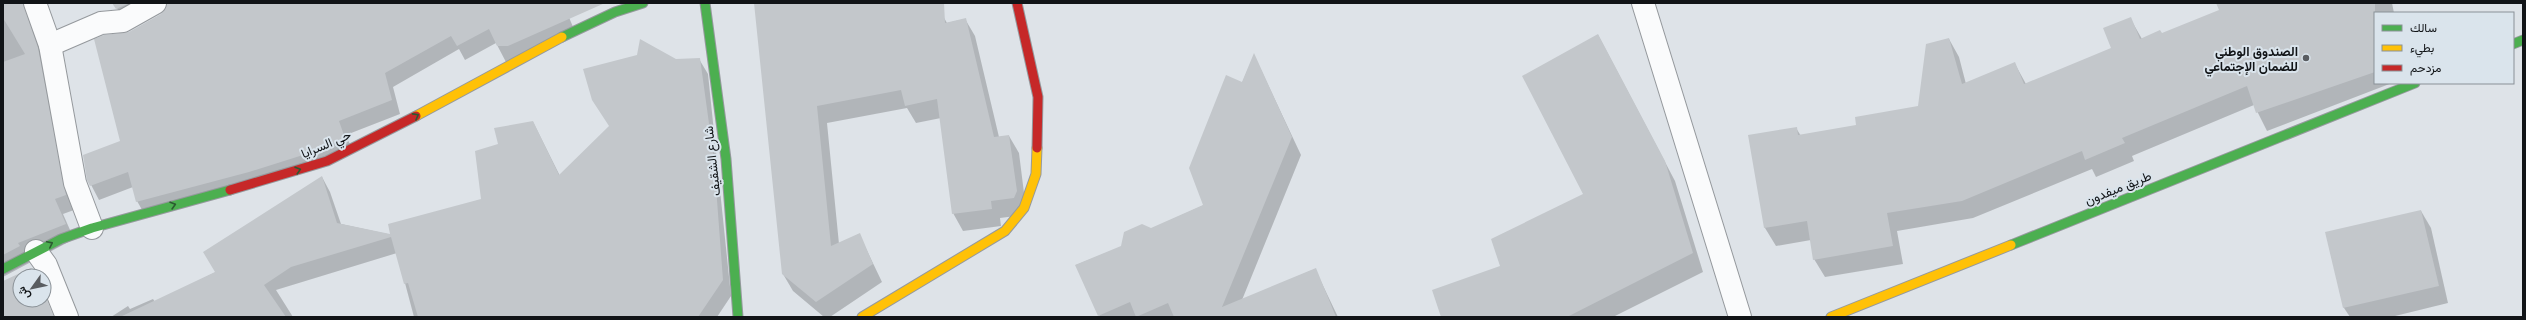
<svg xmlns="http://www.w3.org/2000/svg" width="2526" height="320" font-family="'Times New Roman',Vazirmatn,serif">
<rect width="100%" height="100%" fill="#dee3e8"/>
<g fill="#0003">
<path d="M3 3H25L46 64 74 210 63 214 74 239 3 277Z"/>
<path d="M114 3H570L568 15 576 34 507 64 496 43 465 60 459 49 393 87 400 114 346 135 353 152 145 215 137 201 133 187 99 200 88 179 122 142 129 33 162 14 167 5 163 4 125 22Z"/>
<path d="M755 3H923L943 16 947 23 965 19 975 36 999 137 1009 136 1019 153 1026 209 1024 215 1000 218 1001 226 963 231 953 213 941 118 916 123 907 108 827 123 839 244 859 234 882 282 830 317H824L793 291 783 274Z"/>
<path d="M2218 3H2392L2394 13H2375V83H2392L2267 131 2254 105 2132 156 2134 161 2096 177 2092 169 1973 218 1897 231 1903 264 1825 277 1814 259 1811 240 1776 246 1765 228 1749 136 1796 128 1801 136 1857 126 1919 107 1949 39 1959 57 1966 84 2015 64 2026 84 2112 49 2130 18 2142 39 2162 34 2221 11Z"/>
<path d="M1598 35 1675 181 1703 272 1613 317H1442L1584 195Z"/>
<path d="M1254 55 1301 155 1242 300 1315 269 1338 317H1100L1076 265 1121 247 1151 229 1204 205 1242 83Z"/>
<path d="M699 59 708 74 731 296 717 317H414L397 253 276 290 293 317H111L128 306 130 309 153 299 155 302 216 272 322 177 330 192 341 224 392 235 482 200 499 145 533 122 560 176 676 60Z"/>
<path d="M2421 211 2431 228 2448 303 2391 317H2350L2344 308 2327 233Z"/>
</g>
<g fill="#c3c7cb">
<path d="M3 3H23L38 48 66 195 55 199 66 224 18 243 20 246 3 255V62L25 54 3 18Z"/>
<path d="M112 3H130L116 9Z"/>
<path d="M167 3H605L508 46H497L489 29 457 46 451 36 385 73 392 100 339 121 345 138 322 149 249 172 136 202 128 172 90 186 87 180 83 155 120 141 94 39 104 35 129 32 161 14Z"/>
<path d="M754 3H944L945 23 966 18 994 137 1009 135 1017 191 1014 198 991 201 992 209 952 214 937 99 905 106 901 90 817 106 831 246 860 233 873 264 816 302 782 274Z"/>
<path d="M2216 3H2375V72L2256 113 2247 86 2122 138 2125 143 2085 160 2082 151 1962 201 1887 213 1893 246 1813 260 1807 221 1764 228 1748 135 1797 127 1798 135 1856 125 1855 117 1918 106 1926 44 1949 38 1962 84 2015 62 2024 84 2111 48 2103 28 2131 17 2140 39 2160 30 2162 33 2219 10Z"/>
<path d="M1598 34 1665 161 1693 253 1567 317H1441L1432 290 1500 266 1491 239 1583 194 1522 76Z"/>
<path d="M640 39 676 59 700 58 714 160 723 280 698 317H418L408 283 404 284 391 237 291 267 264 285 286 317H120L215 272 203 252 322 176 337 223 390 234 388 224 481 199 475 151 498 144 494 128 533 121 559 175 609 126 592 100 583 69 637 55Z"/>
<path d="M1254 53 1292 137 1222 307 1316 268 1336 317H1174L1168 303 1136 317 1130 302 1098 316 1075 265 1121 246 1124 232 1142 224 1151 228 1203 205 1189 168 1226 75 1242 82Z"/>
<path d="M2421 210 2439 286 2343 308 2325 232Z"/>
<path d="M31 268 35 276H20V300H44V293L54 317H3V281Z"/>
</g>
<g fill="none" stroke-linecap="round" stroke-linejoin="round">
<g stroke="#95999d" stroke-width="24">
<g id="street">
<path d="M35 3 50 45 75 183 92 228"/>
<path d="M1643 3 1740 317"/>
<path d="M50 45 101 23 123 21 155 3"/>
<path d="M36 251 46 265 67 317"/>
</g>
</g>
<g stroke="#95999d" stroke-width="11">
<g id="fast">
<path d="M705 3 726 159 738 317"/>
<path d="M562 37 615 12 643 3"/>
<path d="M2513 44 2523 40"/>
<path d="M2011 245 2415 83"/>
<path d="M3 269 61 239 92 228 230 190"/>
</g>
</g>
<g stroke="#95999d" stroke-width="11">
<g id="slow">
<path d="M416 116 562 37"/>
<path d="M862 317 1005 231 1024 208 1036 174 1037 148"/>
<path d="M1831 317 2011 245"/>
</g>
</g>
<g stroke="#95999d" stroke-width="11">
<g id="jam">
<path d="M1017 3 1038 97 1037 148"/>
<path d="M230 190 327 161 416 116"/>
</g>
</g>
<use href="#street" stroke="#fafbfc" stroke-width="22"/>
<use href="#fast" stroke="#4caf50" stroke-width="9"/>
<use href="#slow" stroke="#ffc107" stroke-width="9"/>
<use href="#jam" stroke="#c62828" stroke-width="9"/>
</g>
<defs><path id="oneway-chevron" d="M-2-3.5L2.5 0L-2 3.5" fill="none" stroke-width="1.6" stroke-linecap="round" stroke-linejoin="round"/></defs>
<g stroke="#2c5a31">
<use href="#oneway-chevron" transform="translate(416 116) rotate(-29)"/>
<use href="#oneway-chevron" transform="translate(298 170) rotate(-17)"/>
<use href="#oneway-chevron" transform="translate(173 205) rotate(-16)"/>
<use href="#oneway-chevron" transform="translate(50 244) rotate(-26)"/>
</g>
<circle fill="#595c60" stroke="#dae4ec" stroke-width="1.5" cx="2306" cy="58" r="4"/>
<g text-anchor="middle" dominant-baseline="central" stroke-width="4" stroke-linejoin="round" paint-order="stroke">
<g font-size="13" font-weight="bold" fill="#111417" stroke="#dae4ec" text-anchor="end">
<text x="2298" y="51">الصندوق الوطني<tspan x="2298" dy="15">للضمان الإجتماعي</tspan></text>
</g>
<g font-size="13" fill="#111417" stroke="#dae4ec">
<text transform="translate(326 144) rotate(-23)">حي السرايا</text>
<text transform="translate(712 161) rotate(-96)">شارع الشقيف</text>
<text transform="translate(2118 188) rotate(-22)">طريق ميفدون</text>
</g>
</g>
<rect width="2526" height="320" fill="none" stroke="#111417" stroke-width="8"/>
<rect x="2374" y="12" width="140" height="72" fill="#dae4ec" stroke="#8a9197"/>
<rect x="2382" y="25" width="20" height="6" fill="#4caf50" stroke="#8a9197"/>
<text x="2410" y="32" font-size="12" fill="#111417">سالك</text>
<rect x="2382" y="45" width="20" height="6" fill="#ffc107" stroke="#8a9197"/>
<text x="2410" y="52" font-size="12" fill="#111417">بطيء</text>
<rect x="2382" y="65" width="20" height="6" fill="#c62828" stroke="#8a9197"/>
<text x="2410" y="72" font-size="12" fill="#111417">مزدحم</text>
<g transform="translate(32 288) rotate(237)"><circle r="19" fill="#dae4ec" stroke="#8a9197"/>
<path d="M0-3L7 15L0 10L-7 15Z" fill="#595c60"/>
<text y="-6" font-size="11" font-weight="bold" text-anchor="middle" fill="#111417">ش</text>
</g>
</svg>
